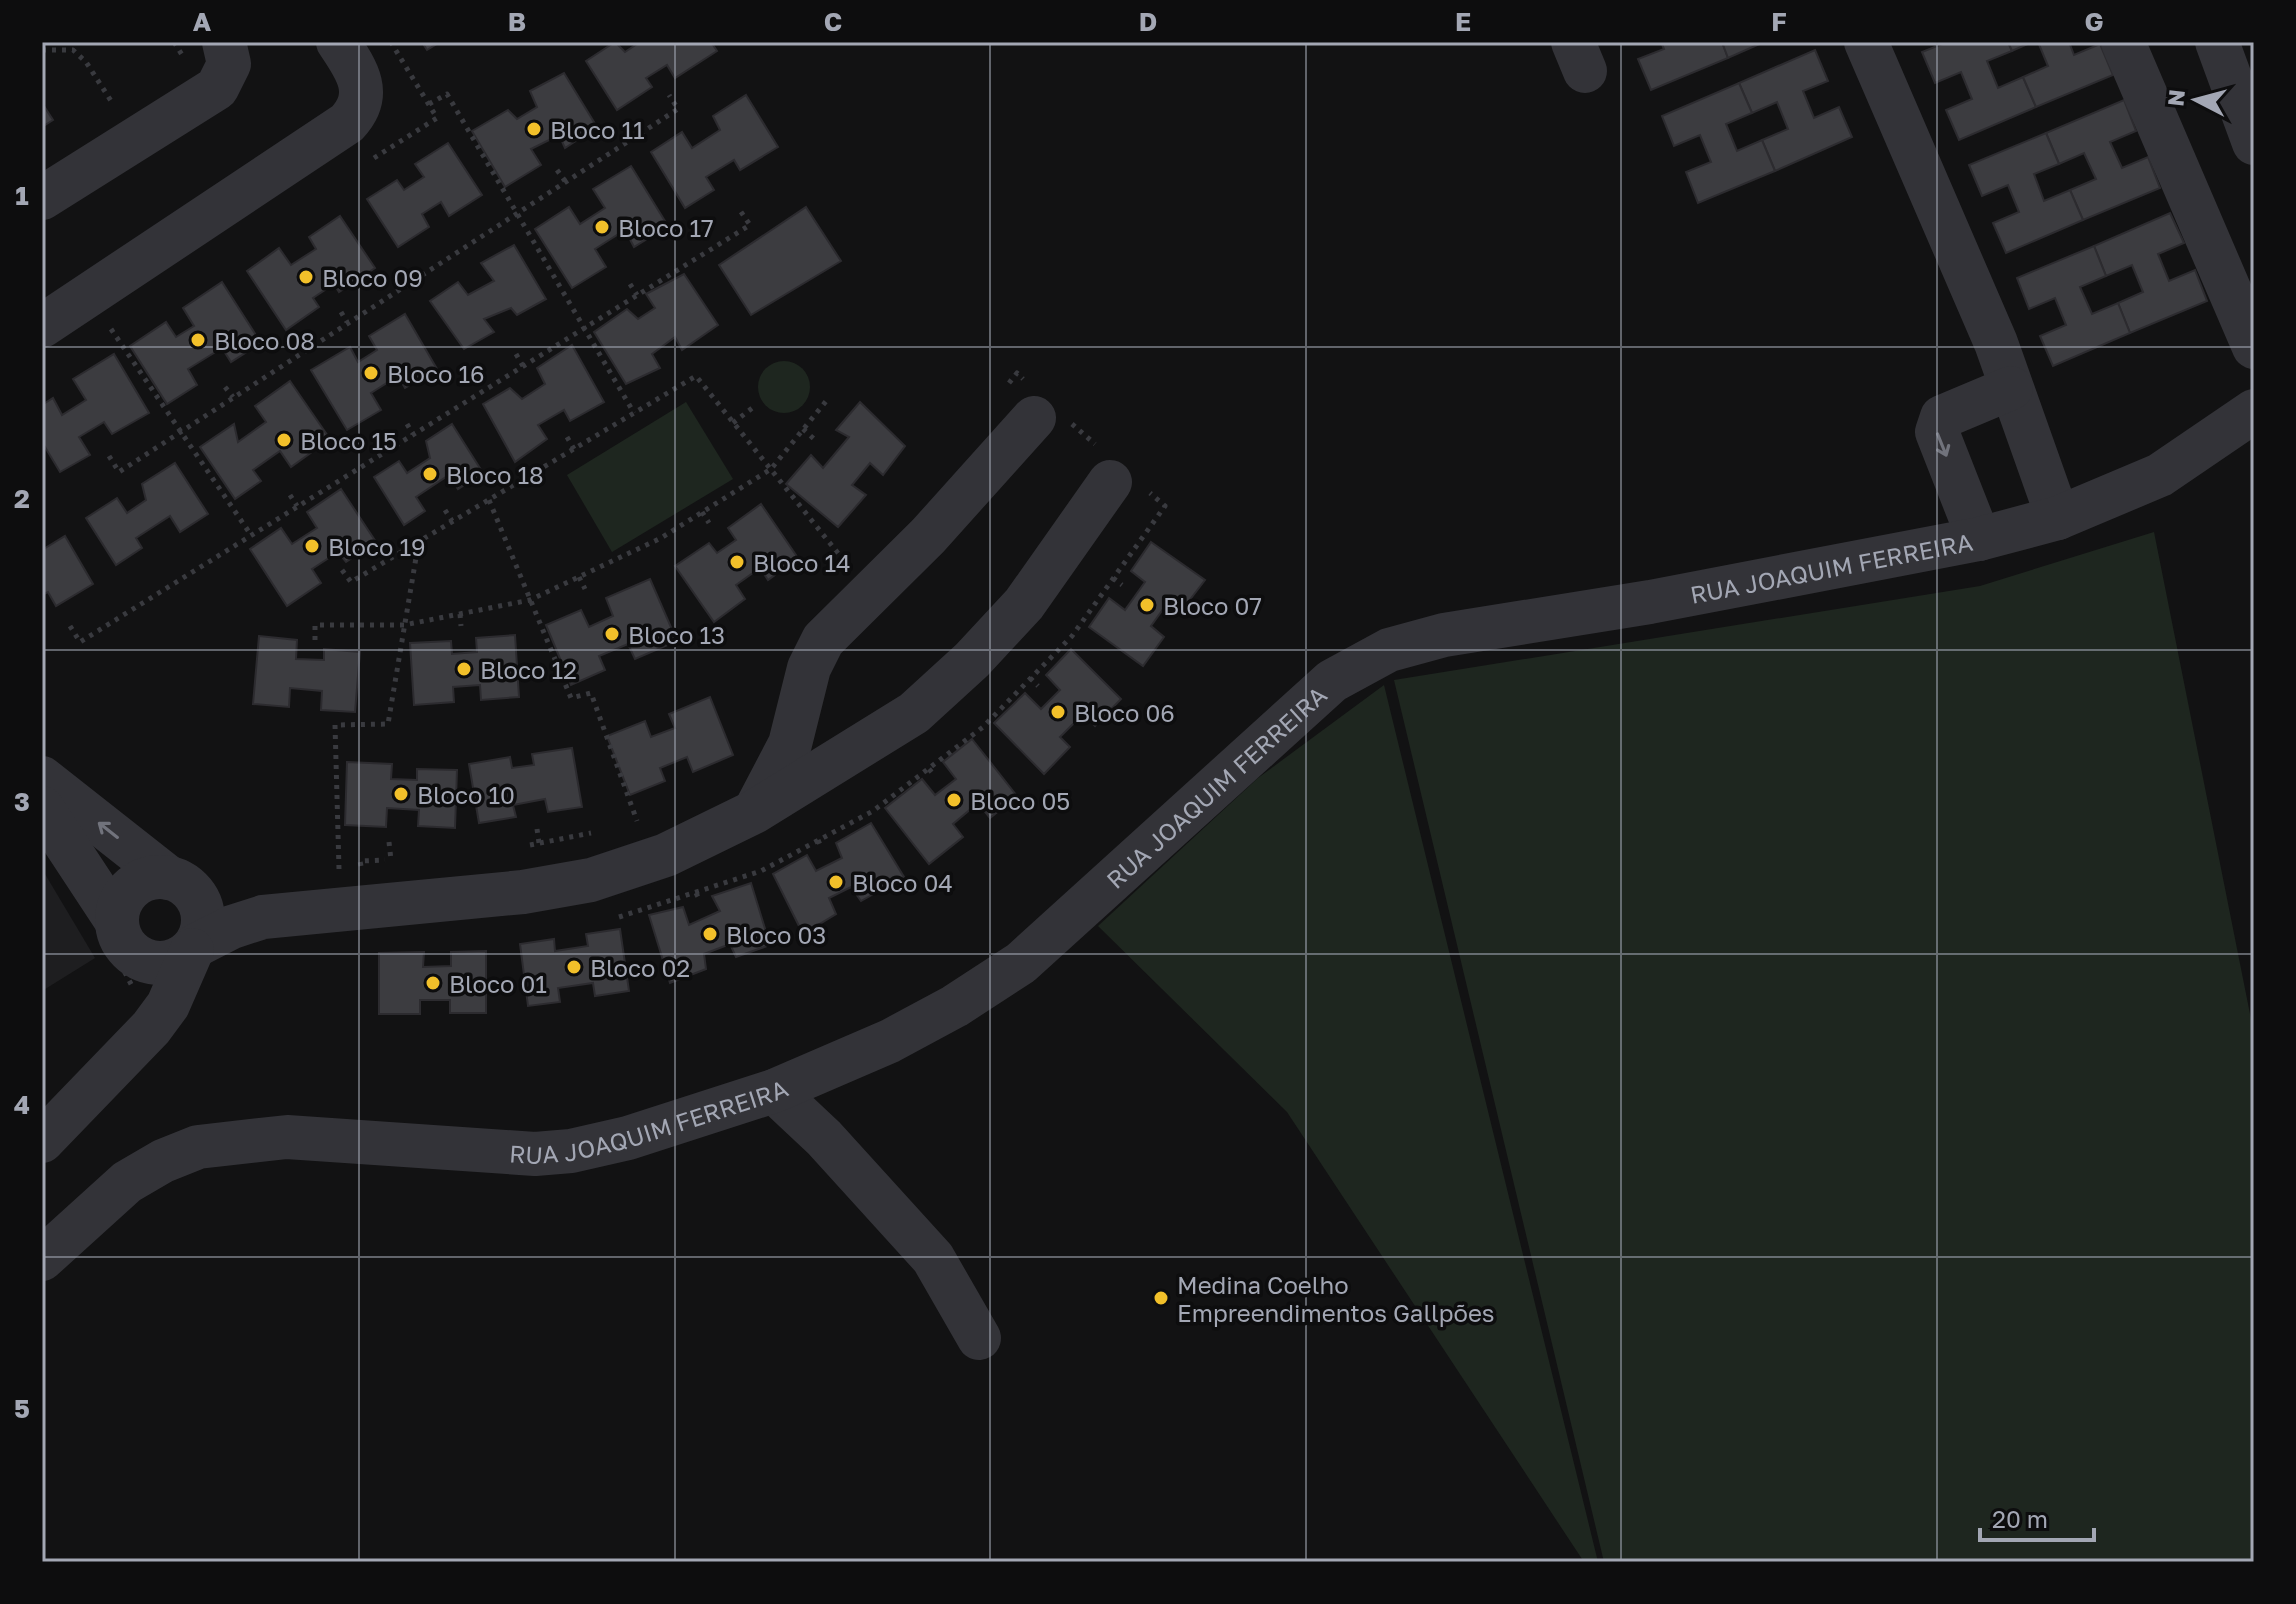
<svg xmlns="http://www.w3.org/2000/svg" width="2296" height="1604" font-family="'Golos Text',sans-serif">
<rect width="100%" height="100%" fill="#121213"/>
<path fill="#1e1e20" d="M42 869 95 958 42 991Z"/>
<g fill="#1e261f">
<circle cx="784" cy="387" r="26"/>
<path d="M686 402 733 479 612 552 567 475Z"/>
<path d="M2154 532 2254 1034V1562H1604L1394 680 1980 586Z"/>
<path d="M1384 685 1598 1562H1584L1287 1112 1098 926 1258 778Z"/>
</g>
<g fill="#3c3c40" stroke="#2c2b2f" stroke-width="2">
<path d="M422 42H440L427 50Z"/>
<path d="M615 42 625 52 640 42H711L717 51 675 78 667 65 646 78 652 87 617 110 586 61Z"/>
<path d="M1661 42H1722L1728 58 1651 90 1638 59 1664 49Z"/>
<path d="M1722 42H1764L1728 58Z"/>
<path d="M1947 42H2008L2012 51 1987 61 1998 88 2023 77 2036 107 1959 140 1946 110 1972 99 1961 72 1935 83 1922 52Z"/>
<path d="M2008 42H2032L2012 51Z"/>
<path d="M2038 42H2069L2074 55 2100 44 2113 75 2036 107 2023 77 2048 66Z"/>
<path d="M1815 50 1828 81 1803 91 1814 118 1839 107 1852 137 1775 171 1762 140 1788 129 1777 102 1752 113 1739 83Z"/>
<path d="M564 73 597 127 565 148 559 135 531 149 541 165 505 187 472 131 508 110 517 119 537 107 530 91Z"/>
<path d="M1739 83 1752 113 1726 124 1737 151 1762 140 1775 171 1698 203 1686 172 1711 162 1700 135 1674 146 1662 116Z"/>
<path d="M746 95 778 147 740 170 734 160 706 177 714 190 685 208 651 152 682 132 692 148 720 130 713 116Z"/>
<path d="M2124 100 2136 131 2110 142 2122 168 2148 157 2160 188 2083 220 2070 190 2096 179 2084 153 2059 164 2046 133Z"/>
<path d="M42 103 53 120 42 127Z"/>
<path d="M2046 133 2059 164 2034 174 2044 201 2070 190 2083 220 2006 253 1993 223 2019 212 2008 185 1982 196 1969 165Z"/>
<path d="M448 143 482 195 449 216 441 202 422 214 429 227 398 247 367 199 397 180 404 190 424 177 415 164Z"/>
<path d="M631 166 668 226 634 247 625 230 595 249 606 267 572 288 535 229 569 207 580 224 605 208 593 189Z"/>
<path d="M806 207 841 261 751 315 719 265Z"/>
<path d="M2170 213 2184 243 2158 254 2169 281 2195 270 2207 301 2130 333 2118 303 2143 292 2132 265 2106 276 2094 246Z"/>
<path d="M340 216 375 268 339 292 334 284 313 298 319 307 286 330 247 271 279 248 291 265 316 249 309 237Z"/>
<path d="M514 245 546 299 517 315 511 308 484 319 494 332 464 349 430 301 458 282 468 295 494 281 481 263Z"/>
<path d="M2094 246 2106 276 2080 287 2092 314 2118 303 2130 333 2053 366 2040 336 2066 325 2055 298 2029 309 2017 278Z"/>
<path d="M684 274 718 325 682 350 675 337 652 354 660 368 626 384 594 332 627 309 638 319 655 308 646 294Z"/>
<path d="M222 282 261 343 231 362 222 348 188 369 197 385 167 404 130 346 166 322 176 337 194 326 183 308Z"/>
<path d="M405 314 437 369 405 388 398 376 371 393 381 410 347 430 311 370 350 347 358 362 377 350 369 336Z"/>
<path d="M572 345 604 402 570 421 564 410 538 425 547 439 515 462 483 404 510 388 522 399 545 384 537 368Z"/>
<path d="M114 354 149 413 112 434 104 422 79 437 90 455 60 472 42 442V405L53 398 62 415 86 400 73 379Z"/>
<path d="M290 381 330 439 291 467 280 451 253 470 261 481 235 499 200 447 234 424 238 442 266 422 255 406Z"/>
<path d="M860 402 905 446 883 475 870 463 852 485 866 495 838 527 786 484 811 455 823 468 849 437 836 430Z"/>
<path d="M452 424 483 473 458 489 449 475 416 497 425 511 404 525 374 477 399 461 407 473 430 458 426 441Z"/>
<path d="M175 463 208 514 180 532 170 516 136 538 142 548 116 565 86 518 117 498 127 513 146 500 142 484Z"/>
<path d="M341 489 376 542 346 562 338 552 312 569 321 583 287 606 250 549 281 528 292 544 317 528 307 512Z"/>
<path d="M761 504 798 558 768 580 760 568 736 585 745 599 714 622 675 566 709 543 717 553 736 540 728 528Z"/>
<path d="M65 536 93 584 56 606 48 592 42 595V550Z"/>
<path d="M1151 542 1205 580 1182 610 1169 601 1151 626 1164 637 1143 666 1089 627 1109 598 1125 610 1145 582 1131 571Z"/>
<path d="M650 579 677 641 635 659 628 644 599 656 605 670 571 685 546 625 581 610 589 627 613 616 606 598Z"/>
<path d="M515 635 519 697 481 700 480 685 453 687 454 702 414 705 410 643 451 641 452 654 477 652 476 638Z"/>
<path d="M259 636 297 640 296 659 324 660V649L360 652 355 712 321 710 322 691 290 688 289 707 253 704Z"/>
<path d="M1071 649 1121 699 1095 726 1083 714 1060 737 1070 747 1044 774 994 723 1025 693 1041 709 1060 690 1046 675Z"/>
<path d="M710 697 733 755 693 772 687 757 660 768 665 781 630 795 607 736 645 721 651 737 675 728 669 714Z"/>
<path d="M972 739 1017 796 990 818 978 803 953 824 963 837 929 864 885 808 922 779 935 795 956 779 943 762Z"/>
<path d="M572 748 582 807 548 812 545 799 513 805 516 817 479 823 469 764 510 757 512 768 534 765 532 754Z"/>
<path d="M347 762 392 764 391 779 417 780V769L457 770 455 828 418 826 419 810 387 808 386 827 345 825Z"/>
<path d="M871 823 904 877 861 901 851 887 829 898 836 914 803 934 773 874 807 855 816 871 842 858 836 843Z"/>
<path d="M751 883 770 945 736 957 730 944 704 954 706 969 670 983 649 915 683 907 689 925 720 911 712 896Z"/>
<path d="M620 929 629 991 595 996 593 983 558 988 560 1002 528 1006 520 944 554 939 555 951 588 946 586 934Z"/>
<path d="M486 951V1013H450V1000H420V1014H379V953L424 952 423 967 451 966V952Z"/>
</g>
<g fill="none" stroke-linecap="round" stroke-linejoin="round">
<g stroke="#393a3f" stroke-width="5" stroke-dasharray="4 6" stroke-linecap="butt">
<path d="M174 42 184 58"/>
<path d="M42 50H73L86 62 113 104"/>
<path d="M429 104 447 94 634 413"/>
<path d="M374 158 437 118 392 44"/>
<path d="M557 170 565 181"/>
<path d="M630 284 637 295"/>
<path d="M341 312 347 322"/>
<path d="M111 329 251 535"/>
<path d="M516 354 523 366"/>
<path d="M1009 383 1017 373 1023 379"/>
<path d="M225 387 233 397"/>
<path d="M733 423 756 405"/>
<path d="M407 424 413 434"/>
<path d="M1072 424 1095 444"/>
<path d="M803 429 814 439"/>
<path d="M567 437 574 449"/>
<path d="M109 456 119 472 678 109 669 95"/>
<path d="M290 495 297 506"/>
<path d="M489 500 571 698 591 693 637 821"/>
<path d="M445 510 452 521"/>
<path d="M702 512 709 523"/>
<path d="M342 570 351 582 696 376 845 562"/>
<path d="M579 577 585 589"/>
<path d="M1113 578 1122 585"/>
<path d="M460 614 461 626"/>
<path d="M70 626 80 642 750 225 739 209"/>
<path d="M315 640V625H404L530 600 661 538 771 469 827 400"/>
<path d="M1030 678 1038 686"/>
<path d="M929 769 935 776"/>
<path d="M537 829 539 843"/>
<path d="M818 840 822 849"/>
<path d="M389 842 391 860"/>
<path d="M530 845 591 833"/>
<path d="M361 866 360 861 385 860"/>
<path d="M339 869 335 725 388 724 419 540"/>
<path d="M696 893 700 901"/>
<path d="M619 917 761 871 873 811 983 727 1072 636 1165 506 1150 493"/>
<path d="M120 963 132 986"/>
</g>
<g stroke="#333338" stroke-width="44">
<path d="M1573 42 1585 71"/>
<path d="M1866 42 1996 343 2058 518"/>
<path d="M2123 42 2254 347"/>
<path d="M2217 42 2254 143"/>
<path d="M42 198 217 88 229 64 224 42"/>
<path d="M42 326 347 123C374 94 357 70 338 42"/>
<path d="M1979 539 1937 432 1942 417 2011 388"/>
<path d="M42 778 169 878"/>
<path d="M42 808 117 922"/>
<path d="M756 809 790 744 809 668 823 640 928 536 1034 418"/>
<circle cx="160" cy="920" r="43"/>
<path d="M195 946 232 927 263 917 523 892 591 880 666 855 754 812 914 713 972 660 1024 604 1110 482"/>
<path d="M774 1091 824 1138 933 1258 979 1338"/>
<path d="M42 1141 151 1028 168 1005 192 950"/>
<path id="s1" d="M42 1259 127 1182 163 1161 198 1147 287 1137 535 1154 571 1151 628 1138 774 1091 890 1041 955 1006 1021 963 1332 681 1389 650 1444 635 1650 602 1979 539 2058 518 2160 475 2254 411"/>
</g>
</g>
<defs><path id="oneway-shaft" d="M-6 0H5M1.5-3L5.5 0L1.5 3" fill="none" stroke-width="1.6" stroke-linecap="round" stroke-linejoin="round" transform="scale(2)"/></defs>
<g stroke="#71737c">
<use href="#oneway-shaft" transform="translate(1942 445) rotate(68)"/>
<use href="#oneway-shaft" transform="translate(108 830) rotate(-142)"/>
</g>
<path fill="none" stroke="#a3a7b4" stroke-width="2" stroke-opacity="0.55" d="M359 42V1562M675 42V1562M990 42V1562M1306 42V1562M1621 42V1562M1937 42V1562M42 347H2254M42 650H2254M42 954H2254M42 1257H2254"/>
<g fill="#f2c02a" stroke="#0d0d0e" stroke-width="3">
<circle cx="534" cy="129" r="8"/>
<circle cx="602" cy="227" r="8"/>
<circle cx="306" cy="277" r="8"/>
<circle cx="198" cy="340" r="8"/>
<circle cx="371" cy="373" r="8"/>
<circle cx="284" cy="440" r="8"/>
<circle cx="430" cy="474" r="8"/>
<circle cx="312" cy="546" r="8"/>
<circle cx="737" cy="562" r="8"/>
<circle cx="1147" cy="605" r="8"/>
<circle cx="612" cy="634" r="8"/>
<circle cx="464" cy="669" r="8"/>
<circle cx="1058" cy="712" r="8"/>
<circle cx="401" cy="794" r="8"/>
<circle cx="954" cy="800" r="8"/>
<circle cx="836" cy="882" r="8"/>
<circle cx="710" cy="934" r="8"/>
<circle cx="574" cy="967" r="8"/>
<circle cx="433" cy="983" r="8"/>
<circle cx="1161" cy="1298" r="8"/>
</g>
<g text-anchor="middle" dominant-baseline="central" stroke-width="7" stroke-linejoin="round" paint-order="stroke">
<g font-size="24" fill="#a3a7b4" stroke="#0d0d0e" text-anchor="start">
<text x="550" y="129">Bloco 11</text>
<text x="618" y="227">Bloco 17</text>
<text x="322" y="277">Bloco 09</text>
<text x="214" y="340">Bloco 08</text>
<text x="387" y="373">Bloco 16</text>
<text x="300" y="440">Bloco 15</text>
<text x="446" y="474">Bloco 18</text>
<text x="328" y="546">Bloco 19</text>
<text x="753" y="562">Bloco 14</text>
<text x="1163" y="605">Bloco 07</text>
<text x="628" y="634">Bloco 13</text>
<text x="480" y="669">Bloco 12</text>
<text x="1074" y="712">Bloco 06</text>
<text x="417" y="794">Bloco 10</text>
<text x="970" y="800">Bloco 05</text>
<text x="852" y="882">Bloco 04</text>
<text x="726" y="934">Bloco 03</text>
<text x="590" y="967">Bloco 02</text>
<text x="449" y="983">Bloco 01</text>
<text x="1177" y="1284">Medina Coelho<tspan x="1177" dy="28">Empreendimentos Gallpões</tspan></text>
</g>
<g font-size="24" fill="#a3a7b4" stroke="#0d0d0e">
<text stroke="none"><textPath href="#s1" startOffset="1994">RUA JOAQUIM FERREIRA</textPath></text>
<text stroke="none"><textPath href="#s1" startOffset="1322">RUA JOAQUIM FERREIRA</textPath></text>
<text stroke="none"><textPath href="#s1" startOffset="650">RUA JOAQUIM FERREIRA</textPath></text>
</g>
</g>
<rect width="2296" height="1604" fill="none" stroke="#0d0d0e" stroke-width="88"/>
<g transform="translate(2196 100) rotate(276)" stroke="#0d0d0e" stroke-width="6" paint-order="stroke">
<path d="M0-6L14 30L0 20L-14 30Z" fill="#a3a7b4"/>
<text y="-12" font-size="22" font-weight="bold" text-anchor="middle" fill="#a3a7b4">N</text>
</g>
<path d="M1980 1528v12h114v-12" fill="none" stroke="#a3a7b4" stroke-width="4"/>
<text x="1992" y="1528" font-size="24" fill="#a3a7b4" stroke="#0d0d0e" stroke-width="6" paint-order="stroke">20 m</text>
<rect x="44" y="44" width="2208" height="1516" fill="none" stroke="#a3a7b4" stroke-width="3"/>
<g font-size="26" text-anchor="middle" font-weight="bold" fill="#a3a7b4">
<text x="202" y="31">A</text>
<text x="517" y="31">B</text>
<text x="833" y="31">C</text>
<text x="1148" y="31">D</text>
<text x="1463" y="31">E</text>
<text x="1779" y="31">F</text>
<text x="2094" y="31">G</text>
<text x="22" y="205">1</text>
<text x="22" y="508">2</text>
<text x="22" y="811">3</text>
<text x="22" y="1114">4</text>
<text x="22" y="1418">5</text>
</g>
</svg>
